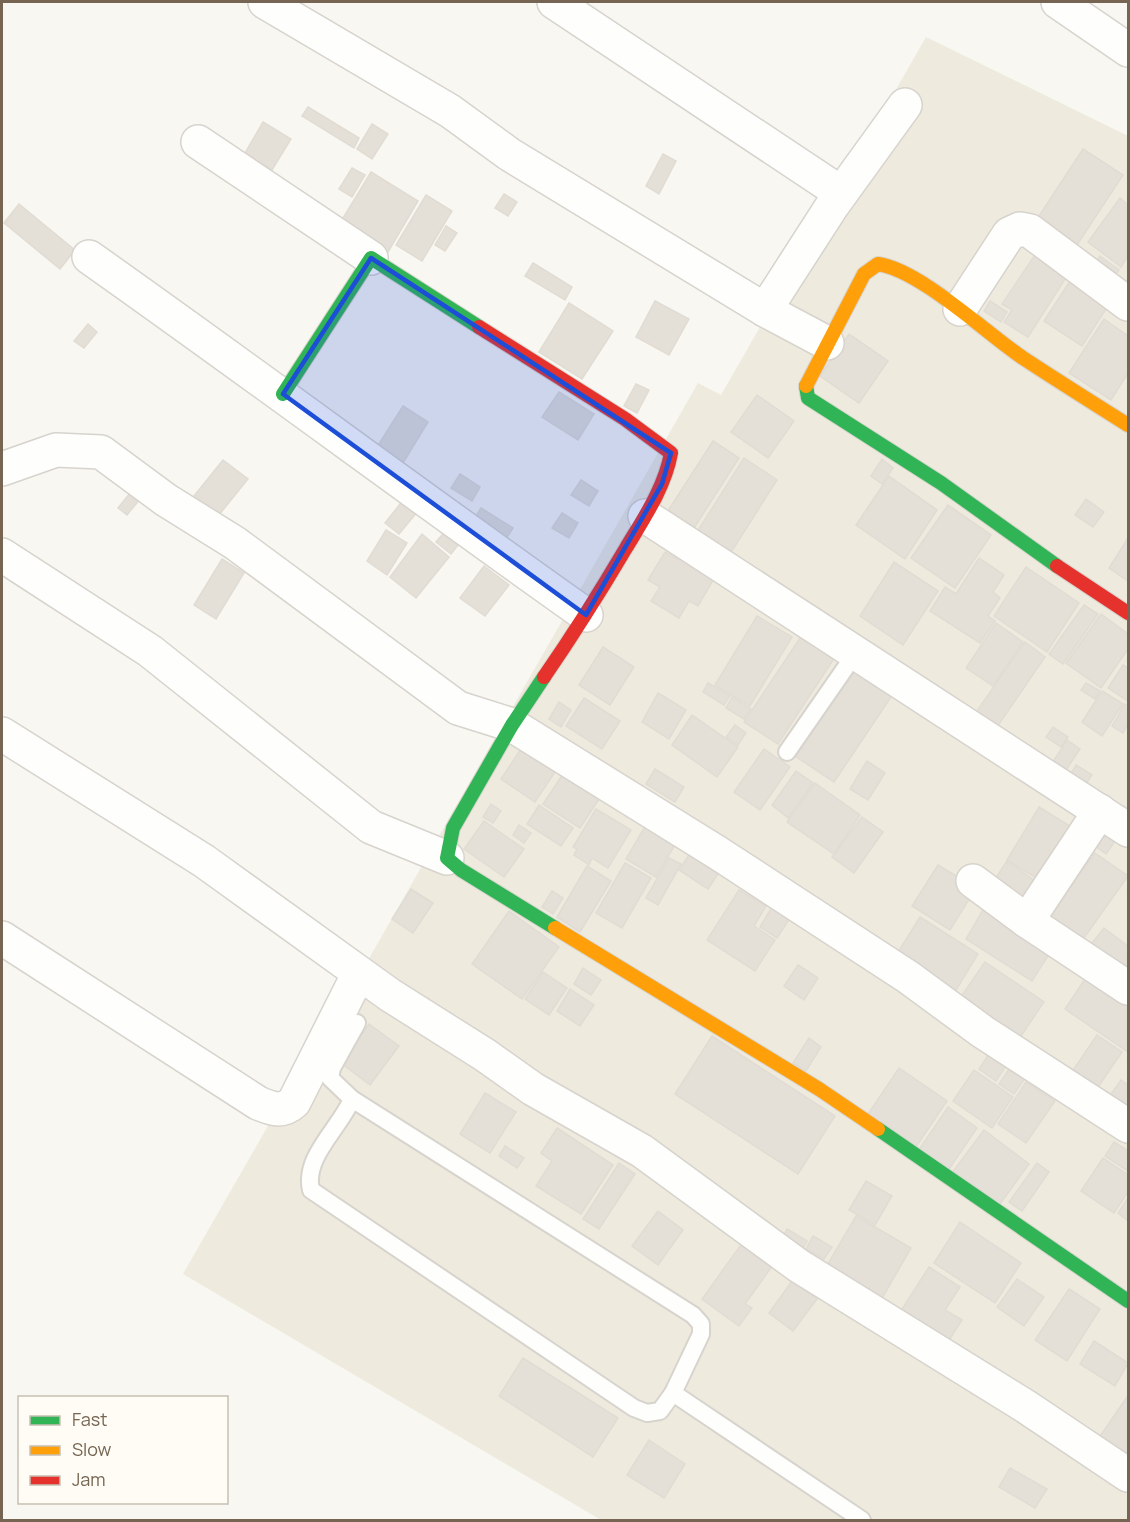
<svg xmlns="http://www.w3.org/2000/svg" width="1130" height="1522" font-family="Manrope,sans-serif">
<rect width="100%" height="100%" fill="#f8f7f1"/>
<path fill="#eeeade" d="M926 37 1128 136V1520H601L183 1274 351 981 355 983 698 383 721 395Z"/>
<g fill="#e4e0d8" stroke="#e1dcd3" stroke-width="1.5">
<path d="M308 107 359 138 354 148 302 116Z"/>
<path d="M263 122 291 139 272 170 245 153Z"/>
<path d="M372 124 388 134 372 159 357 149Z"/>
<path d="M1083 149 1123 175 1075 248 1035 222Z"/>
<path d="M663 154 676 161 659 194 646 186Z"/>
<path d="M352 168 365 175 352 197 339 189Z"/>
<path d="M371 172 418 201 388 252 340 223Z"/>
<path d="M504 194 517 202 508 216 495 208Z"/>
<path d="M426 195 452 211 422 261 396 245Z"/>
<path d="M1120 198 1128 205V256L1121 267 1088 242Z"/>
<path d="M19 204 75 250 60 269 4 223Z"/>
<path d="M446 226 457 233 445 251 435 245Z"/>
<path d="M1035 255 1067 276 1028 337 1004 322 1012 310 1002 304Z"/>
<path d="M1100 256 1119 270 1112 280 1093 266Z"/>
<path d="M533 263 572 287 565 300 525 276Z"/>
<path d="M1070 281 1108 306 1082 346 1044 321Z"/>
<path d="M655 301 689 319 669 355 636 337Z"/>
<path d="M990 301 1007 312 1001 322 984 311Z"/>
<path d="M569 303 613 331 582 379 539 352Z"/>
<path d="M1104 319 1128 336V373L1111 400 1069 373Z"/>
<path d="M88 324 97 332 84 348 74 341Z"/>
<path d="M849 334 888 361 859 403 820 376Z"/>
<path d="M636 384 649 390 637 413 624 406Z"/>
<path d="M559 392 594 414 578 440 542 417Z"/>
<path d="M757 395 794 421 768 458 731 432Z"/>
<path d="M403 406 428 422 403 463 377 447Z"/>
<path d="M713 441 739 458 692 531 666 514Z"/>
<path d="M744 458 777 480 730 554 697 532Z"/>
<path d="M882 459 893 468 882 484 871 476Z"/>
<path d="M223 460 248 479 214 521 190 501Z"/>
<path d="M460 474 480 487 472 501 451 488Z"/>
<path d="M889 476 937 510 905 559 856 525Z"/>
<path d="M581 480 598 491 589 506 571 495Z"/>
<path d="M131 492 140 499 127 515 118 508Z"/>
<path d="M404 499 418 511 399 534 385 523Z"/>
<path d="M1086 499 1104 512 1093 527 1075 515Z"/>
<path d="M948 505 991 535 955 588 911 558Z"/>
<path d="M481 508 513 528 504 542 472 522Z"/>
<path d="M562 513 578 523 569 538 552 528Z"/>
<path d="M448 528 462 540 451 554 436 542Z"/>
<path d="M386 530 407 543 387 575 367 561Z"/>
<path d="M422 534 449 557 416 598 390 577Z"/>
<path d="M1128 538V581L1109 568Z"/>
<path d="M683 548 719 570 698 606 689 601 679 618 651 601 660 587 648 580 665 552 677 559Z"/>
<path d="M979 558 1004 575 993 592 1000 598 988 616 995 621 980 643 930 611 945 587 956 594Z"/>
<path d="M222 559 244 573 216 619 194 605Z"/>
<path d="M894 562 938 591 903 645 860 616Z"/>
<path d="M484 566 509 585 485 616 460 598Z"/>
<path d="M1026 567 1079 603 1047 652 994 616Z"/>
<path d="M1084 605 1098 614 1063 664 1049 654Z"/>
<path d="M1101 614 1128 634V649L1101 688 1066 663Z"/>
<path d="M757 616 792 637 750 706 715 685Z"/>
<path d="M996 623 1023 642 993 686 966 668Z"/>
<path d="M806 629 839 651 778 744 744 722Z"/>
<path d="M1025 642 1045 657 993 733 972 718Z"/>
<path d="M603 647 634 667 610 705 579 685Z"/>
<path d="M858 662 897 688 834 782 795 756Z"/>
<path d="M1123 665 1128 668V701L1108 688Z"/>
<path d="M708 683 730 696 724 705 703 692Z"/>
<path d="M1086 683 1100 691 1095 699 1081 690Z"/>
<path d="M1102 691 1123 704 1102 736 1082 722Z"/>
<path d="M658 693 686 710 669 739 642 722Z"/>
<path d="M732 697 751 709 744 719 726 708Z"/>
<path d="M584 698 620 721 602 749 566 726Z"/>
<path d="M559 702 571 710 561 727 549 719Z"/>
<path d="M1125 704 1128 706V724L1123 733 1112 726Z"/>
<path d="M692 715 738 747 717 777 672 745Z"/>
<path d="M735 725 746 733 738 745 726 737Z"/>
<path d="M1053 727 1068 737 1061 747 1046 737Z"/>
<path d="M1067 740 1080 749 1064 773 1051 765Z"/>
<path d="M521 749 555 772 535 802 501 779Z"/>
<path d="M764 749 790 767 760 810 734 792Z"/>
<path d="M867 761 885 773 868 800 850 789Z"/>
<path d="M569 765 605 790 580 828 543 804Z"/>
<path d="M1076 765 1092 775 1085 785 1070 775Z"/>
<path d="M655 769 684 787 675 802 646 784Z"/>
<path d="M796 771 813 783 788 818 772 805Z"/>
<path d="M815 783 860 815 834 854 787 822Z"/>
<path d="M491 804 501 811 493 823 483 817Z"/>
<path d="M539 805 573 828 561 846 527 824Z"/>
<path d="M1039 807 1073 828 1041 881 1007 860Z"/>
<path d="M596 809 631 830 608 868 592 858 589 865 574 855 577 849 573 847Z"/>
<path d="M862 817 883 832 854 873 832 857Z"/>
<path d="M484 821 524 849 504 877 464 849Z"/>
<path d="M519 825 531 833 524 843 513 835Z"/>
<path d="M646 825 676 843 656 877 626 859Z"/>
<path d="M1104 826 1118 837 1106 854 1091 843Z"/>
<path d="M693 849 722 868 708 889 679 870Z"/>
<path d="M1095 853 1128 876 1079 945 1046 921Z"/>
<path d="M669 858 681 864 658 905 646 898Z"/>
<path d="M1007 861 1038 883 1022 907 991 885Z"/>
<path d="M625 863 651 878 622 928 596 913Z"/>
<path d="M938 865 976 888 950 930 912 906Z"/>
<path d="M587 866 611 881 580 932 557 917Z"/>
<path d="M411 889 433 903 413 933 392 919Z"/>
<path d="M739 890 766 906 754 926 775 940 755 971 707 940Z"/>
<path d="M552 891 563 898 553 914 542 907Z"/>
<path d="M776 900 794 912 777 938 760 927Z"/>
<path d="M984 908 1051 951 1032 981 966 939Z"/>
<path d="M509 911 559 947 522 999 472 964Z"/>
<path d="M920 917 978 954 953 995 895 957Z"/>
<path d="M1104 928 1128 946V975L1088 948Z"/>
<path d="M985 962 1044 1002 1015 1045 956 1004Z"/>
<path d="M798 965 818 978 804 1000 784 986Z"/>
<path d="M583 968 601 980 591 995 574 984Z"/>
<path d="M543 972 567 988 549 1015 525 999Z"/>
<path d="M1089 973 1128 999V1052L1065 1009Z"/>
<path d="M570 989 594 1005 580 1026 557 1011Z"/>
<path d="M369 1024 399 1046 370 1085 341 1063Z"/>
<path d="M1097 1035 1122 1052 1094 1093 1069 1076Z"/>
<path d="M712 1036 835 1116 798 1174 675 1094Z"/>
<path d="M809 1038 821 1047 806 1071 793 1063Z"/>
<path d="M989 1054 1006 1066 996 1081 979 1069Z"/>
<path d="M1011 1066 1026 1077 1014 1094 999 1084Z"/>
<path d="M899 1068 947 1101 914 1150 866 1117Z"/>
<path d="M974 1070 1013 1097 992 1128 953 1101Z"/>
<path d="M1121 1080 1128 1085V1116L1104 1104Z"/>
<path d="M1026 1082 1055 1101 1026 1143 998 1124Z"/>
<path d="M485 1093 516 1112 490 1153 460 1134Z"/>
<path d="M948 1107 977 1128 945 1175 916 1154Z"/>
<path d="M557 1128 613 1165 581 1214 536 1186 552 1161 541 1153Z"/>
<path d="M984 1130 1029 1164 997 1208 951 1174Z"/>
<path d="M1114 1142 1128 1151V1171L1105 1156Z"/>
<path d="M505 1146 524 1158 517 1168 499 1156Z"/>
<path d="M1103 1158 1128 1175V1192L1114 1213 1081 1191Z"/>
<path d="M619 1163 635 1174 599 1229 583 1219Z"/>
<path d="M1037 1163 1049 1172 1022 1211 1009 1202Z"/>
<path d="M866 1181 892 1196 875 1225 849 1210Z"/>
<path d="M1128 1198V1221L1118 1213Z"/>
<path d="M658 1211 683 1230 658 1265 632 1246Z"/>
<path d="M856 1216 911 1248 877 1307 822 1274Z"/>
<path d="M960 1222 1021 1263 995 1303 934 1263Z"/>
<path d="M787 1229 807 1241 801 1252 781 1241Z"/>
<path d="M813 1236 832 1247 824 1259 806 1249Z"/>
<path d="M743 1242 773 1265 745 1304 752 1308 739 1326 702 1299Z"/>
<path d="M929 1267 960 1287 945 1310 962 1320 944 1348 897 1317Z"/>
<path d="M1017 1279 1044 1297 1024 1326 997 1307Z"/>
<path d="M792 1281 817 1299 793 1331 769 1313Z"/>
<path d="M1069 1289 1100 1309 1067 1361 1035 1340Z"/>
<path d="M1094 1341 1128 1363 1115 1386 1080 1364Z"/>
<path d="M523 1358 618 1418 593 1457 499 1396Z"/>
<path d="M1127 1397H1128V1464L1096 1442Z"/>
<path d="M649 1440 685 1464 664 1498 627 1475Z"/>
<path d="M1010 1468 1047 1489 1035 1508 999 1487Z"/>
</g>
<g fill="none" stroke-linecap="round" stroke-linejoin="round">
<g stroke="#d7d3cd" stroke-width="20">
<g id="lane">
<path d="M787 752 855 654"/>
<path d="M357 1023 332 1068 330 1078 352 1099C340 1128 303 1157 311 1190L634 1408 647 1413 660 1411 673 1393 862 1520"/>
<path d="M352 1099 693 1315 701 1324V1334L673 1393"/>
</g>
</g>
<g stroke="#d7d3cd" stroke-width="36">
<g id="street">
<path d="M265 2 450 111 509 154 765 310 827 343"/>
<path d="M554 2 841 193"/>
<path d="M1058 2 1128 50"/>
<path d="M198 142 371 258"/>
<path d="M89 257C256 375 419 497 586 615"/>
<path d="M960 309 1009 234 1020 229 1030 231 1128 304"/>
<path d="M765 310 832 206 905 105"/>
<path d="M2 469 56 450 101 452 166 500 235 543 458 708 512 725 718 853 908 977 983 1032 1128 1126"/>
<path d="M645 516 1128 830"/>
<path d="M2 555 150 651 371 827 447 858"/>
<path d="M2 734 204 861 390 995 485 1055 533 1089 642 1151 799 1266 1025 1406 1128 1475"/>
<path d="M1100 811 1027 921 1128 988"/>
<path d="M973 881 1027 921"/>
<path d="M2 938 258 1103C272 1109 282 1113 294 1102L359 973"/>
</g>
</g>
<g stroke="#d7d4cd" stroke-width="16">
<g id="fast">
<path d="M806 386 808 398 941 483 1057 566"/>
<path d="M283 394 371 258 479 327"/>
<path d="M544 677 512 725 453 828 447 858 461 870 555 928"/>
<path d="M878 1129 1128 1301"/>
</g>
</g>
<g stroke="#d7d4cd" stroke-width="16">
<g id="slow">
<path d="M806 386 864 274 878 264C920 270 986 333 1023 358 1058 381 1093 403 1128 425"/>
<path d="M555 928 819 1089 878 1129"/>
</g>
</g>
<g stroke="#d7d4cd" stroke-width="16">
<g id="jam">
<path d="M479 327 625 419 671 453C665 487 644 518 626 548 600 592 573 635 544 677"/>
<path d="M1057 566 1128 613"/>
</g>
</g>
<use href="#lane" stroke="#fefefd" stroke-width="16"/>
<use href="#street" stroke="#fefefd" stroke-width="33"/>
<use href="#fast" stroke="#30b455" stroke-width="14"/>
<use href="#slow" stroke="#ff9f0a" stroke-width="14"/>
<use href="#jam" stroke="#e5322d" stroke-width="14"/>
</g>
<path fill="#1d4ed8" fill-opacity="0.2" stroke="#1d4ed8" stroke-width="4.5" stroke-linejoin="round" d="M371 258 671 453 662 484 586 615 283 394Z"/>
<rect width="1130" height="1522" fill="none" stroke="#756552" stroke-width="6"/>
<rect x="18" y="1396" width="210" height="108" fill="#fefcf4" stroke="#c7c0b3" stroke-width="1.5"/>
<rect x="30" y="1416" width="30" height="9" fill="#30b455" stroke="#c7c0b3" stroke-width="1.5"/>
<text x="72" y="1426" font-size="18" fill="#756552">Fast</text>
<rect x="30" y="1446" width="30" height="9" fill="#ff9f0a" stroke="#c7c0b3" stroke-width="1.5"/>
<text x="72" y="1456" font-size="18" fill="#756552">Slow</text>
<rect x="30" y="1476" width="30" height="9" fill="#e5322d" stroke="#c7c0b3" stroke-width="1.5"/>
<text x="72" y="1486" font-size="18" fill="#756552">Jam</text>
</svg>
